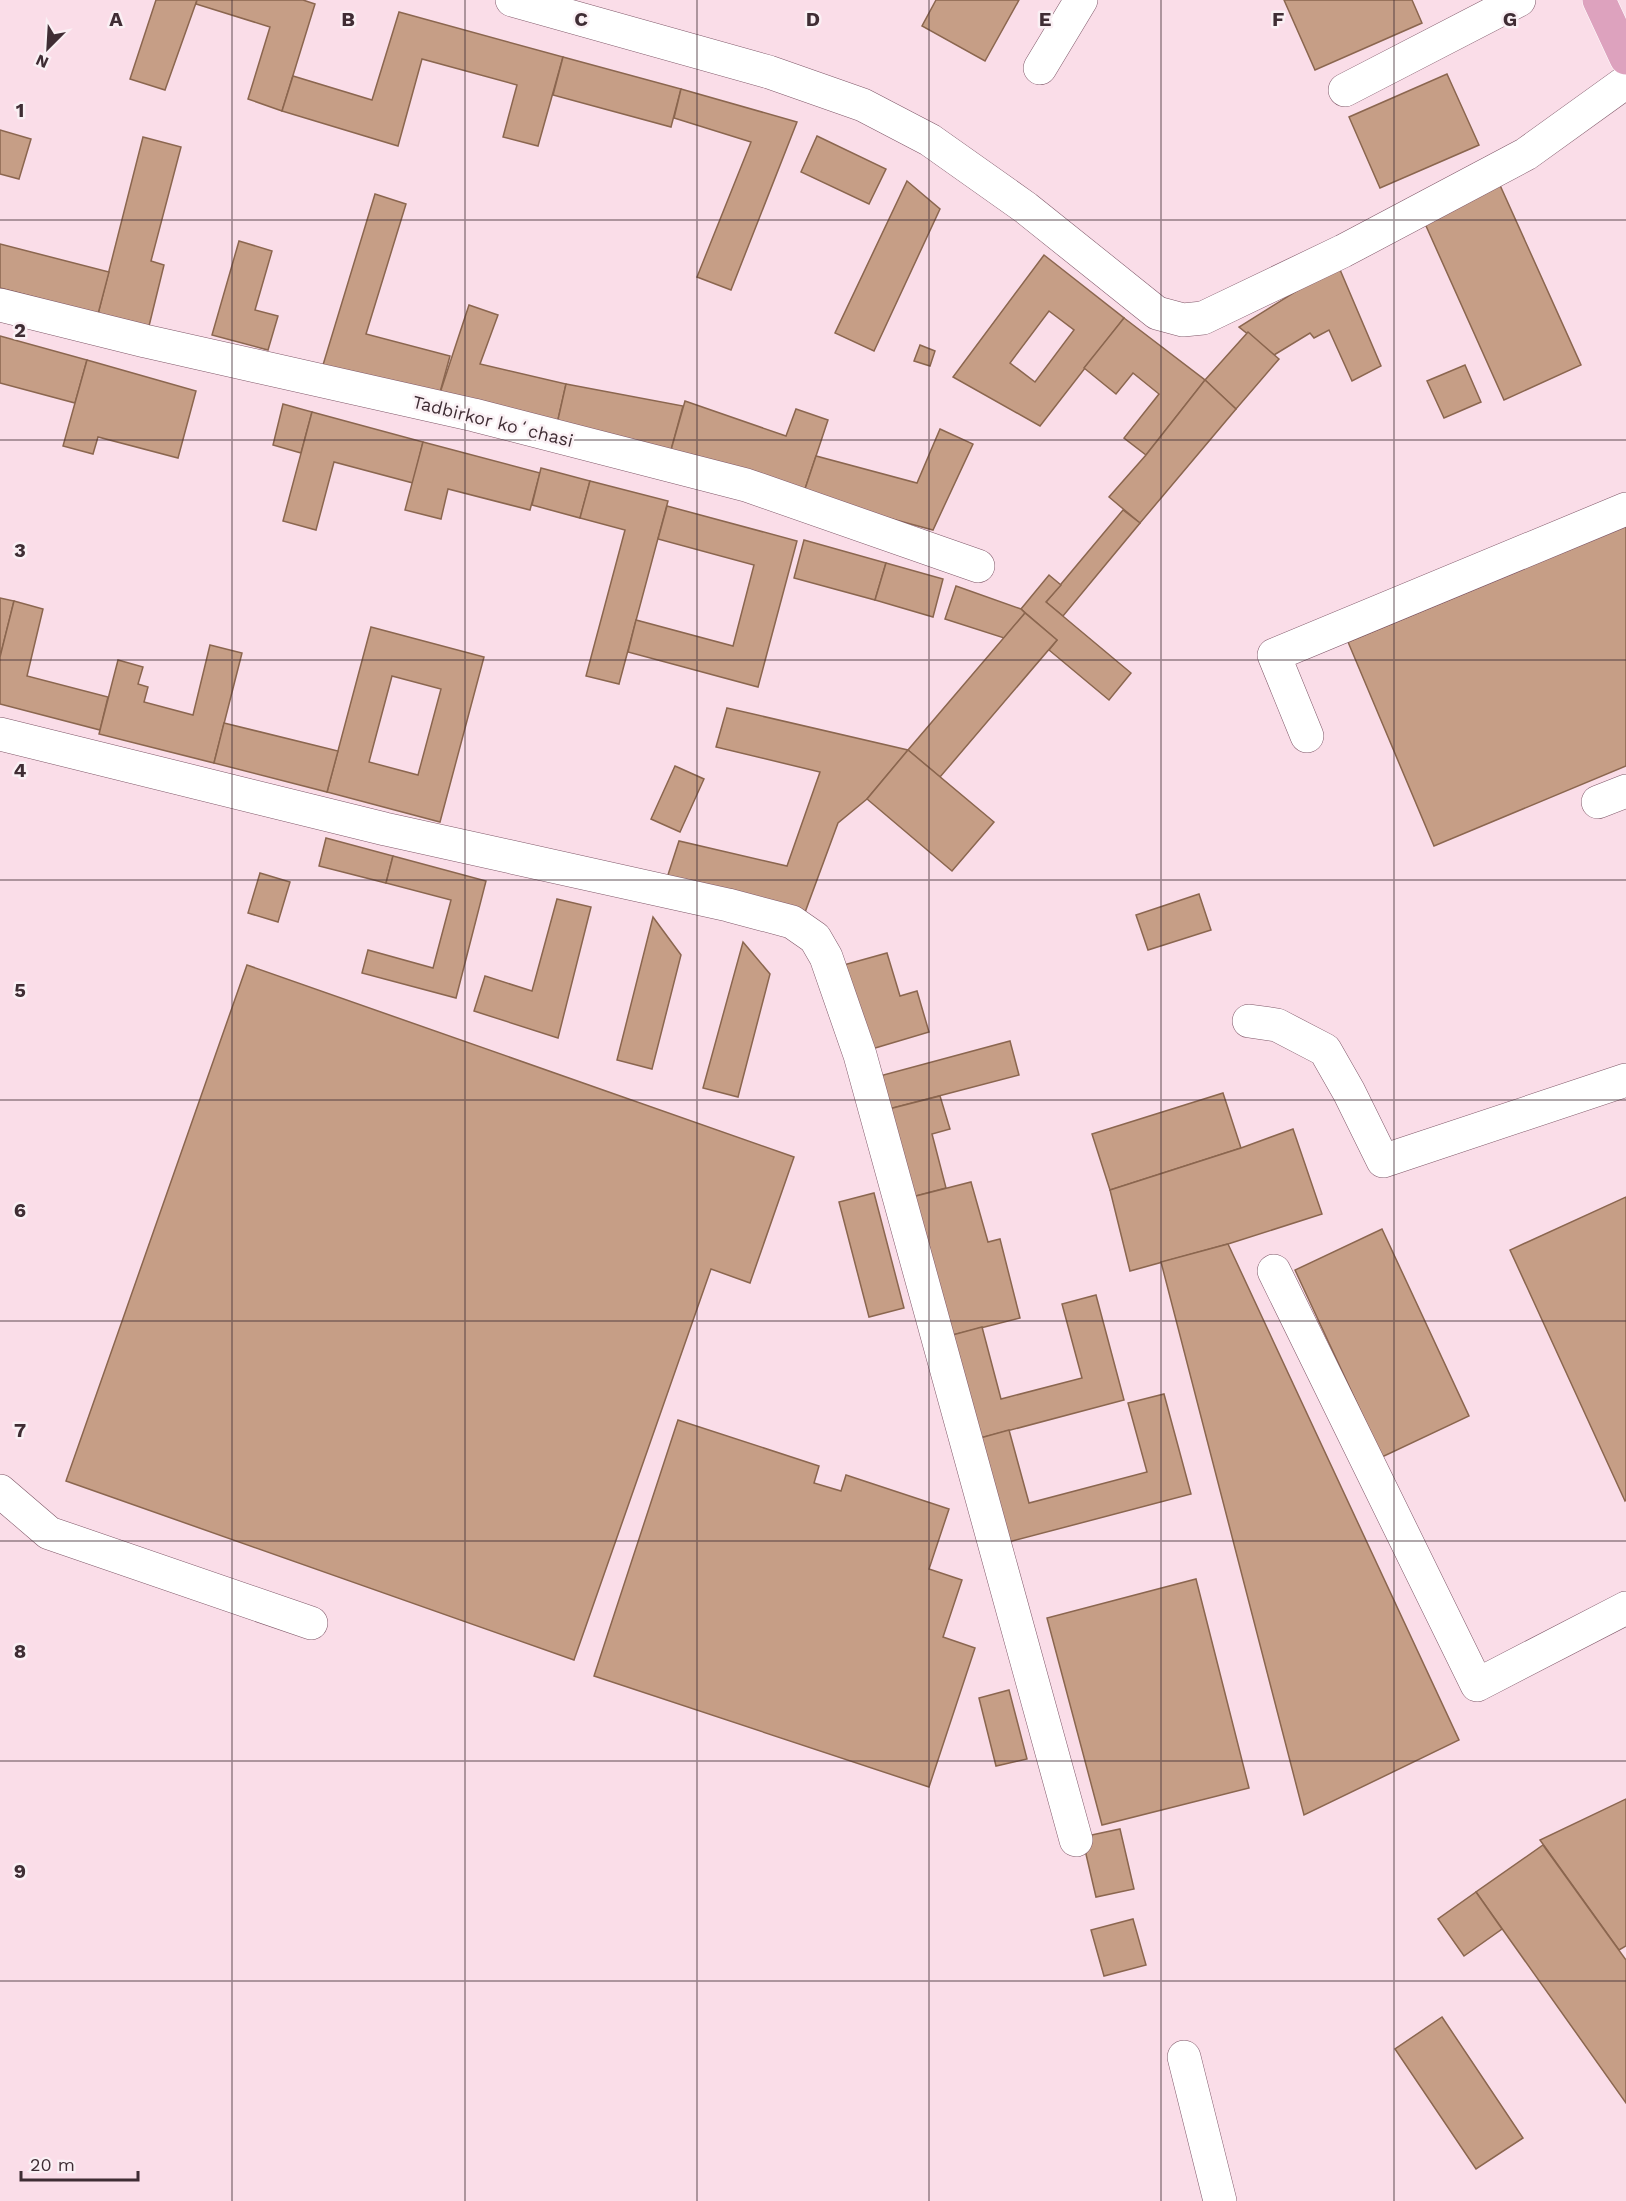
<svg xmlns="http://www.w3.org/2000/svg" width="1626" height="2201" font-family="'Work Sans',sans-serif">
<rect width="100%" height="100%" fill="#fadde8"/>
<g fill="#c69e86" stroke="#8b664f" stroke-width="1.5" fill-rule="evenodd">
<path d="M156 0H197L165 90 130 79Z"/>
<path d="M197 0H303L315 4 282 111 248 99 270 27 196 4Z"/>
<path d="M936 0H1019L985 61 922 26Z"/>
<path d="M1284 0H1412L1422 23 1315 70Z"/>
<path d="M399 12 563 57 538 146 503 137 517 85 422 59 398 146 282 111 293 76 372 100Z"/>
<path d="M563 57 681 89 671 127 553 95Z"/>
<path d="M1447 74 1479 145 1380 188 1349 117Z"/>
<path d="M681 89 797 122 731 290 697 277 751 142 674 118Z"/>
<path d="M0 130 31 139 19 179 0 174Z"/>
<path d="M817 136 886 169 869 204 801 172Z"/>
<path d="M143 137 181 147 151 261 164 265 149 326 98 314Z"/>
<path d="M907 181 940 209 874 351 835 333Z"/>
<path d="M1499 183 1581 365 1504 400 1422 217Z"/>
<path d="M375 194 406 204 366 334 450 356 439 396 323 365Z"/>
<path d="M239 241 272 251 255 310 278 316 268 350 212 335Z"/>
<path d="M0 244 109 272 98 314 0 288Z"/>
<path d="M1044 255 1124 318 1040 426 953 377ZM1049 311 1074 330 1035 382 1010 363Z"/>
<path d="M1338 265 1381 366 1352 381 1329 330 1314 338 1310 333 1274 355 1239 327Z"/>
<path d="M469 305 498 315 480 364 566 384 557 424 439 396Z"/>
<path d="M1124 318 1205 380 1146 455 1124 438 1159 394 1133 373 1116 394 1084 368Z"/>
<path d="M1248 332 1279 359 1236 409 1205 380Z"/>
<path d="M0 336 87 360 75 403 0 383Z"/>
<path d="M920 345 935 351 930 366 914 361Z"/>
<path d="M87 360 196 391 178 458 98 437 93 454 63 446Z"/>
<path d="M1465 365 1481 402 1444 418 1427 381Z"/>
<path d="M1205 380 1236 409 1140 523 1109 497 1146 455Z"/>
<path d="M566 384 683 406 671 450 557 424Z"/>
<path d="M685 401 786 436 796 409 828 420 803 495 671 450Z"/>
<path d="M283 404 312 412 301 453 273 445Z"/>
<path d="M312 412 423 442 413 483 334 462 316 530 283 521Z"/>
<path d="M940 429 973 444 933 530 803 495 816 456 917 483Z"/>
<path d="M423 442 540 473 530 510 448 489 441 519 405 510Z"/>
<path d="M541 468 590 481 580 518 532 505Z"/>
<path d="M590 481 668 501 619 684 586 676 625 530 580 518Z"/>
<path d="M667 506 797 541 758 687 628 652 636 620 733 646 754 565 658 539Z"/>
<path d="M1123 510 1140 523 1063 616 1046 602Z"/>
<path d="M1626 526V766L1434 846 1348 642Z"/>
<path d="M804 540 886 563 875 600 794 578Z"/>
<path d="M886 563 943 579 933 617 875 600Z"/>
<path d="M1049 575 1061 585 1046 602 1131 673 1109 700 1049 650 1057 640 1021 609Z"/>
<path d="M956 586 1021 609 1025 613 1004 638 945 619Z"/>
<path d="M0 598 14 601 0 657Z"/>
<path d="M14 601 43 609 27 676 108 697 100 730 0 704V657Z"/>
<path d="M1025 613 1057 640 940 777 908 750Z"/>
<path d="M371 627 484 657 440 822 327 792ZM392 676 441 689 418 775 369 762Z"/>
<path d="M210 645 242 653 214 763 99 734 118 660 143 667 138 684 148 687 144 702 193 715Z"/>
<path d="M727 708 908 750 867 799 838 823 804 915 666 881 679 841 787 866 820 772 716 747Z"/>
<path d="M224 723 338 751 327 792 214 763Z"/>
<path d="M908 750 994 822 952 871 867 799Z"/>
<path d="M675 766 704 779 680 832 651 819Z"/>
<path d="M326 838 393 856 386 883 319 866Z"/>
<path d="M393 856 486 881 456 998 362 973 368 950 433 968 451 900 386 883Z"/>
<path d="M260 873 290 882 278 922 248 913Z"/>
<path d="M1199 894 1211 930 1148 950 1136 915Z"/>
<path d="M557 899 591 907 558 1038 474 1011 485 976 532 991Z"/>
<path d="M653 917 681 955 652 1069 617 1060Z"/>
<path d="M743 942 770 974 738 1097 703 1088Z"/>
<path d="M887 953 900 996 917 991 929 1032 865 1051 840 966Z"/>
<path d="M247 965 794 1157 750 1283 711 1269 574 1660 66 1481Z"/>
<path d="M1010 1041 1019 1075 885 1110 876 1077Z"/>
<path d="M1223 1093 1241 1148 1110 1190 1092 1134Z"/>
<path d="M940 1096 950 1129 932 1134 946 1188 908 1198 885 1110Z"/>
<path d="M1293 1129 1322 1214 1228 1244 1130 1271 1110 1190 1241 1148Z"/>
<path d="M971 1182 988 1242 1000 1239 1020 1318 945 1337 908 1198Z"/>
<path d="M874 1193 904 1308 869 1317 839 1202Z"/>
<path d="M1626 1197V1500L1625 1501 1510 1250Z"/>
<path d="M1382 1229 1469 1416 1382 1457 1295 1270Z"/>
<path d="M1228 1244 1459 1740 1304 1815 1161 1262Z"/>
<path d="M1096 1295 1124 1400 973 1440 945 1337 982 1327 1001 1399 1082 1378 1062 1304Z"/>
<path d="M1164 1394 1191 1494 1001 1544 973 1440 1009 1430 1029 1503 1147 1472 1128 1403Z"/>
<path d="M678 1420 819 1466 814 1483 841 1491 846 1475 949 1509 929 1569 962 1580 943 1637 975 1648 929 1787 594 1676Z"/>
<path d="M1196 1579 1249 1788 1102 1825 1047 1618Z"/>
<path d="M1009 1690 1027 1759 996 1766 979 1698Z"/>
<path d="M1626 1799V1946L1619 1950 1540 1840Z"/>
<path d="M1120 1829 1134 1889 1096 1897 1082 1837Z"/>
<path d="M1543 1845 1626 1960V2103L1476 1892Z"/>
<path d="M1476 1892 1502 1929 1464 1956 1438 1919Z"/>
<path d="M1133 1919 1146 1965 1104 1976 1091 1930Z"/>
<path d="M1442 2017 1523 2138 1476 2169 1395 2049Z"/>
</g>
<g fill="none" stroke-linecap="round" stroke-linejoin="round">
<g stroke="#7f5768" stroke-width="34">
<g id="minor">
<path d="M512 0 769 72 863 105 930 140 1026 208 1157 313 1183 320 1203 318 1343 251 1526 154 1626 82"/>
<path d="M1040 68 1081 0"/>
<path d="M1345 90 1519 0"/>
<path d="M0 305 145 341 474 415 746 485 978 566"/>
<path d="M0 734 385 829 728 905 792 922 815 938 826 957 860 1055 1076 1840"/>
<path d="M1307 736 1274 655 1626 509"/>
<path d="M1598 802 1626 791"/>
<path d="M1249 1021 1277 1025 1325 1050 1349 1092 1383 1161 1626 1080"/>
<path d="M1274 1271 1477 1685 1626 1608"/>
<path d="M0 1491 49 1533 311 1623"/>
<path d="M1184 2057 1220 2201"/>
</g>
</g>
<g stroke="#fff" stroke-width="34">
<path id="major" d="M1599 0 1626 58"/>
</g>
<use href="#minor" stroke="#fff" stroke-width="33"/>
<use href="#major" stroke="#dda2be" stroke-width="33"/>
</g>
<path fill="none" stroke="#3f2d34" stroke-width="1.5" stroke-opacity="0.55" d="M232 0V2201M465 0V2201M697 0V2201M929 0V2201M1161 0V2201M1394 0V2201M0 220H1626M0 440H1626M0 660H1626M0 880H1626M0 1100H1626M0 1321H1626M0 1541H1626M0 1761H1626M0 1981H1626"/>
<g text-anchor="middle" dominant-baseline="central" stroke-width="5" stroke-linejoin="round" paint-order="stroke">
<g font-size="18" fill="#3f2d34" stroke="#faf0f4">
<text transform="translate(493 421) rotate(14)">Tadbirkor koʻchasi</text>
</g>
</g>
<g font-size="20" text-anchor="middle" font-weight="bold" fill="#3f2d34" stroke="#faf0f4" stroke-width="5" stroke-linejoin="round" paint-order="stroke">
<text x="116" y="26">A</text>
<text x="348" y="26">B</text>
<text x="581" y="26">C</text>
<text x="813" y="26">D</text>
<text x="1045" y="26">E</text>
<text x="1278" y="26">F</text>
<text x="1510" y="26">G</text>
<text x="20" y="117">1</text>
<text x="20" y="337">2</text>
<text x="20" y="557">3</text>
<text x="20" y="777">4</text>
<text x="20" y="997">5</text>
<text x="20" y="1217">6</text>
<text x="20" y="1437">7</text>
<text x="20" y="1658">8</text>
<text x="20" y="1878">9</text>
</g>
<g transform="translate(48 48) rotate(204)" stroke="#faf0f4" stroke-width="4.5" paint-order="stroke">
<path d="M0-4.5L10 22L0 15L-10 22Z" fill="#3f2d34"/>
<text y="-9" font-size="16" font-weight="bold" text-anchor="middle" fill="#3f2d34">N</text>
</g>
<path d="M21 2171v9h117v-9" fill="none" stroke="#3f2d34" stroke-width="3"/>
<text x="30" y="2171" font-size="18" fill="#3f2d34" stroke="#faf0f4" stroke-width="4.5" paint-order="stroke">20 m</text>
</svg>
